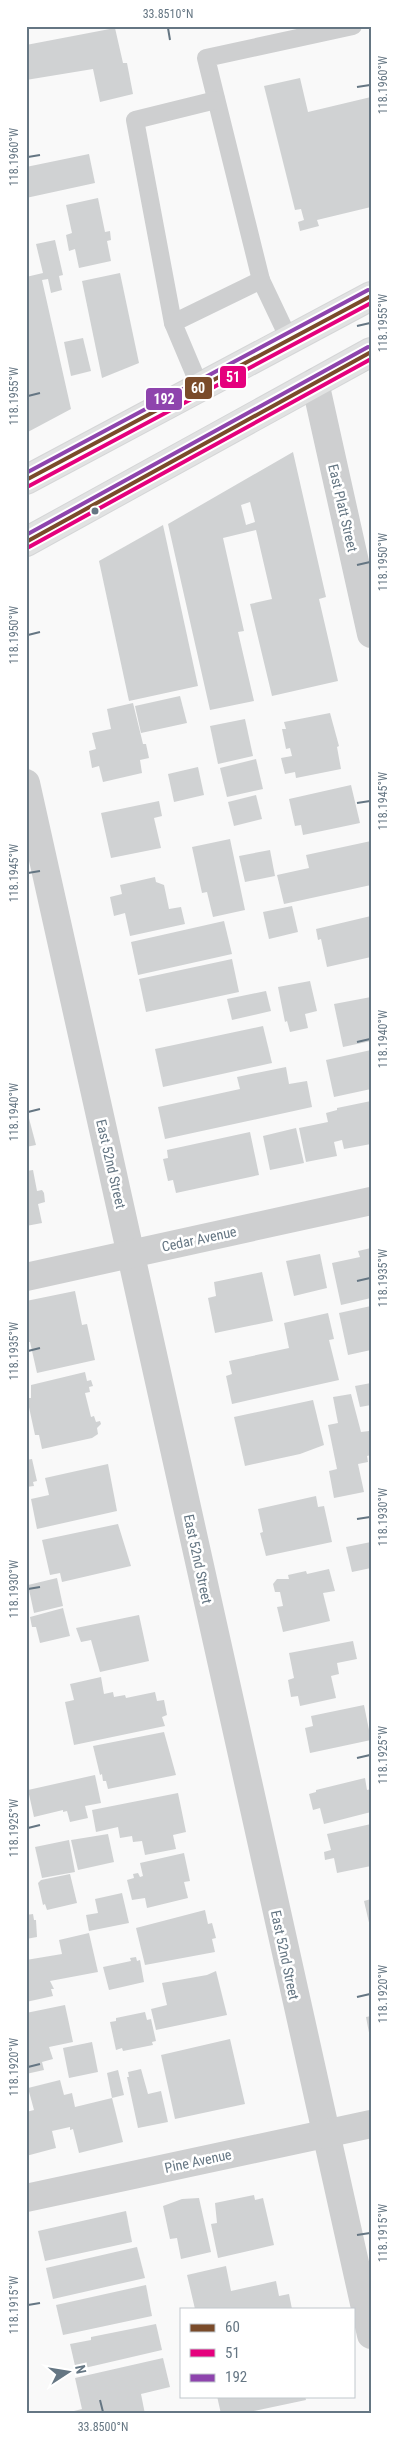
<svg xmlns="http://www.w3.org/2000/svg" width="397" height="2440" font-family="'Roboto Condensed',sans-serif">
<rect width="100%" height="100%" fill="#f9f9f9"/>
<g fill="#d0d2d3" fill-rule="evenodd">
<path d="M115 28 123 63H127L133 94 100 102 93 69 26 80V45Z"/>
<path d="M300 78 308 112 371 97V207L317 220 319 226 300 231 298 222 304 220 301 209 295 210 264 86Z"/>
<path d="M89 154 95 183 26 198V167Z"/>
<path d="M98 198 105 232 110 231 111 240 107 241 111 261 79 268 75 249 69 251 66 235 72 233 66 205Z"/>
<path d="M55 240 63 275 59 276 62 290 51 293 48 279 42 280 71 409 26 433V277L43 273 36 244Z"/>
<path d="M120 273 139 363 102 378 82 281Z"/>
<path d="M83 338 91 371 71 376 64 342Z"/>
<path d="M293 452 326 597 319 599 338 681 272 696 250 604 272 599 256 530 223 538 244 631 238 632 254 701 210 710 168 524ZM250 502 255 522 246 525 241 505Z"/>
<path d="M163 525 198 686 129 701 99 561Z"/>
<path d="M180 696 187 723 141 733 135 706Z"/>
<path d="M133 703 143 744H146L149 758 140 760 142 773 103 782 99 766 92 768 89 751 96 749 92 733 111 729 107 709Z"/>
<path d="M330 713 339 746 337 747 341 769 296 778 295 772 285 774 281 758 292 756 290 748 286 749 282 729H286L284 722Z"/>
<path d="M245 719 253 756 218 764 210 726Z"/>
<path d="M256 759 263 789 227 797 220 768Z"/>
<path d="M198 767 204 795 174 802 168 774Z"/>
<path d="M351 785 360 823 303 835 301 825 295 826 289 799Z"/>
<path d="M256 795 262 819 234 826 228 802Z"/>
<path d="M159 801 162 816 154 818 161 848 111 858 101 813Z"/>
<path d="M230 839 245 910 213 917 207 892 202 893 192 847Z"/>
<path d="M371 841V885L284 904 277 875 309 868 306 855Z"/>
<path d="M270 850 275 876 245 882 239 856Z"/>
<path d="M155 877 156 882 164 885 169 909 181 907 185 924 130 936 125 913 114 916 110 897 122 894 120 885Z"/>
<path d="M292 906 298 932 269 939 263 912Z"/>
<path d="M371 916V957L327 967 321 939 318 940 316 929Z"/>
<path d="M224 921 232 954 138 975 131 942Z"/>
<path d="M232 959 239 992 146 1012 139 979Z"/>
<path d="M310 981 317 1011 305 1014 308 1028 290 1032 287 1021 285 1022 278 987Z"/>
<path d="M266 991 271 1011 232 1020 227 999Z"/>
<path d="M371 997V1041L343 1047 334 1004Z"/>
<path d="M263 1026 272 1063 163 1087 155 1049Z"/>
<path d="M371 1050V1089L334 1097 326 1060Z"/>
<path d="M286 1067 289 1084 307 1081 312 1107 165 1139 158 1107 240 1089 237 1077Z"/>
<path d="M371 1101V1144L344 1149 342 1140 334 1142 337 1156 306 1162 299 1128 328 1122 326 1113 337 1110V1108Z"/>
<path d="M26 1107 36 1145 26 1147Z"/>
<path d="M296 1128 304 1163 270 1170 263 1136Z"/>
<path d="M250 1132 259 1175 176 1193 173 1180 168 1181 163 1159 168 1158 167 1150Z"/>
<path d="M33 1170 37 1191 42 1190 44 1193 45 1202 38 1204 42 1223 26 1226V1171Z"/>
<path d="M371 1248V1298L341 1305 332 1263 360 1257 358 1251Z"/>
<path d="M320 1254 327 1288 294 1296 286 1261Z"/>
<path d="M262 1272 273 1321 215 1333 208 1298 216 1296 214 1282Z"/>
<path d="M75 1291 82 1325 87 1324 95 1360 37 1373 30 1342H27L26 1338V1301Z"/>
<path d="M371 1306V1350L348 1355 339 1313Z"/>
<path d="M328 1313 334 1339 329 1340 339 1380 232 1404 226 1376 232 1374 229 1361 289 1348 284 1323Z"/>
<path d="M85 1372 87 1381 91 1380 93 1386 89 1387 90 1392 85 1393 91 1417 94 1416 96 1422 100 1421 101 1424 97 1428 98 1434 92 1438 42 1449 39 1435H35L27 1398H31V1385Z"/>
<path d="M371 1383V1405L360 1407 355 1386Z"/>
<path d="M351 1394 361 1432 369 1431 371 1455 367 1456 368 1462 358 1464 364 1492 334 1498 329 1471 337 1469 328 1425 338 1423 333 1397Z"/>
<path d="M313 1400 324 1445 300 1454 245 1466 234 1417Z"/>
<path d="M32 1459 37 1481 33 1482 34 1486 26 1487V1460Z"/>
<path d="M108 1464 117 1511 37 1529 31 1499 49 1495 45 1478Z"/>
<path d="M316 1496 318 1507 324 1506 332 1542 266 1556 260 1533 263 1532 258 1509Z"/>
<path d="M118 1524 131 1566 62 1582 60 1573 50 1575 42 1540Z"/>
<path d="M371 1542V1568L352 1572 346 1547Z"/>
<path d="M329 1569 335 1591 323 1593 330 1621 283 1632 277 1607 283 1606 280 1592H275L273 1584 277 1579H289L288 1575 306 1571 307 1574Z"/>
<path d="M57 1578 63 1606 34 1613 28 1585Z"/>
<path d="M63 1608 70 1636 40 1643 36 1627H32L30 1617Z"/>
<path d="M139 1615 149 1661 100 1672 91 1640 81 1642 76 1628Z"/>
<path d="M353 1641 357 1659 337 1663 339 1674 331 1676 336 1698 300 1706 298 1696 291 1697 288 1680 294 1678 289 1653Z"/>
<path d="M101 1677 104 1694 113 1692 114 1697 125 1695 126 1698 155 1692 157 1701 164 1700 167 1715 162 1717 165 1726 74 1745 65 1702 74 1700 70 1684Z"/>
<path d="M364 1705 371 1740 310 1753 305 1728 313 1726 311 1716Z"/>
<path d="M164 1732 176 1775 108 1789 106 1781H103L102 1774 100 1775 93 1746Z"/>
<path d="M95 1775 101 1803 85 1806 88 1818 70 1822 67 1811 63 1812V1810L34 1817 28 1790Z"/>
<path d="M365 1778 367 1790 371 1789V1812L324 1824 320 1808 313 1810 309 1794 316 1792V1790Z"/>
<path d="M178 1793 186 1832 173 1835 176 1849 145 1855 142 1841 133 1842 132 1836 120 1838 118 1827 96 1832 92 1810Z"/>
<path d="M371 1824V1866L337 1873 334 1858 325 1860 324 1852 331 1850 327 1834Z"/>
<path d="M108 1834 114 1862 78 1870 71 1840Z"/>
<path d="M69 1840 75 1872 42 1878 35 1847Z"/>
<path d="M184 1853 190 1881 184 1882 188 1898 147 1908 145 1898 132 1900 127 1880 134 1878 133 1874 138 1873 140 1877 143 1876 140 1863Z"/>
<path d="M70 1874 77 1903 47 1910 45 1904 43 1905 38 1883 41 1880Z"/>
<path d="M122 1893 129 1923 89 1931 86 1915 98 1913 95 1899Z"/>
<path d="M371 1899V1927H370L364 1901Z"/>
<path d="M205 1910 208 1924 212 1923 216 1938 212 1939 215 1952 145 1965 136 1928Z"/>
<path d="M33 1914 34 1920H36L37 1937 26 1939V1915Z"/>
<path d="M89 1933 98 1972 50 1981 54 1989H51L53 1996 26 2002V1960L62 1954 59 1940Z"/>
<path d="M136 1957 137 1961 140 1960 144 1982 109 1990 103 1967 131 1961 130 1958Z"/>
<path d="M216 1971 227 2015 156 2030 151 2009 167 2005 162 1983 207 1975Z"/>
<path d="M65 2005 73 2042 49 2047 53 2059 42 2062 44 2070 26 2074V2013Z"/>
<path d="M145 2012 147 2020 151 2019 156 2041 152 2042 153 2045 123 2051 122 2048 116 2050 110 2022 116 2021V2018Z"/>
<path d="M371 2016V2038H370L366 2017Z"/>
<path d="M230 2039 245 2104 175 2119 161 2055Z"/>
<path d="M92 2042 98 2072 69 2078 63 2048Z"/>
<path d="M141 2069 148 2094 161 2091 168 2122 138 2128 127 2077H129L128 2072Z"/>
<path d="M118 2070 124 2095 112 2098 107 2073Z"/>
<path d="M60 2080 64 2095 72 2093 75 2107 112 2098 123 2142 79 2153 73 2129 70 2130V2127L52 2131 56 2148 26 2156V2112L34 2110 28 2088Z"/>
<path d="M254 2195 255 2200 263 2198 274 2245 218 2258 211 2224 217 2223 215 2203Z"/>
<path d="M199 2198 211 2252 181 2259 177 2238 170 2239 163 2206 182 2199Z"/>
<path d="M126 2211 132 2242 45 2261 38 2231Z"/>
<path d="M137 2247 145 2278 53 2299 46 2268Z"/>
<path d="M226 2266 231 2291 276 2281 279 2296 289 2294 292 2309H195L187 2275Z"/>
<path d="M146 2285 152 2316 63 2335 56 2305Z"/>
<path d="M156 2324 162 2350 76 2370 70 2344 91 2340V2337Z"/>
<path d="M163 2358 170 2387 141 2394 145 2414H74V2411L82 2409 75 2378Z"/>
<path d="M217 2396H305L306 2400 240 2414H221Z"/>
</g>
<g fill="none" stroke-linecap="round" stroke-linejoin="round">
<g stroke="#d5d6d7" stroke-width="30">
<g id="primary">
<path d="M26 480 371 296"/>
<path d="M26 542 371 352"/>
</g>
</g>
<g stroke="#cecfd0" stroke-width="18">
<path d="M261 280 206 58 353 26"/>
<path d="M173 323 135 120 216 100"/>
<path d="M200 387 173 323 261 280 289 339"/>
</g>
<g stroke="#cecfd0" stroke-width="28">
<path d="M315 382 371 634"/>
<path d="M26 783 371 2335"/>
<path d="M26 1277 371 1201"/>
<path d="M26 2198 371 2124"/>
</g>
<use href="#primary" stroke="#e1e2e2" stroke-width="28"/>
<g stroke="#fff" stroke-width="8">
<g id="bus-1">
<path d="M26 480 371 296"/>
<path d="M26 542 371 352"/>
</g>
</g>
<g stroke="#fff" stroke-width="8">
<g id="bus-2">
<path d="M29 486 371 303"/>
<path d="M29 547 371 359"/>
</g>
</g>
<g stroke="#fff" stroke-width="8">
<g id="bus-3">
<path d="M26 473 368 290"/>
<path d="M26 535 368 347"/>
</g>
</g>
<use href="#bus-1" stroke="#7a4b2a" stroke-width="4"/>
<use href="#bus-2" stroke="#e5007d" stroke-width="4"/>
<use href="#bus-3" stroke="#8e44ad" stroke-width="4"/>
</g>
<path fill="none" stroke="#657683" stroke-width="2" d="M168 28 170 40M357 87 370 85M28 157 40 155M357 326 370 323M28 396 40 393M357 565 370 562M28 635 40 632M357 803 370 801M28 873 40 871M357 1042 370 1039M28 1112 40 1109M357 1281 370 1278M28 1351 40 1348M357 1519 370 1517M28 1589 40 1587M357 1758 370 1755M28 1828 40 1825M357 1997 370 1994M28 2067 40 2064M357 2235 370 2233M28 2305 40 2303M100 2400 103 2412"/>
<circle fill="#657683" stroke="#fff" stroke-width="2" cx="95" cy="511" r="4.5"/>
<g text-anchor="middle" dominant-baseline="central" stroke-width="5" stroke-linejoin="round" paint-order="stroke">
<g font-size="14" fill="#657683" stroke="#fff">
<text transform="translate(343 508) rotate(77)">East Platt Street</text>
<text transform="translate(111 1164) rotate(77)">East 52nd Street</text>
<text transform="translate(199 1239) rotate(-12)">Cedar Avenue</text>
<text transform="translate(198 1559) rotate(78)">East 52nd Street</text>
<text transform="translate(285 1955) rotate(78)">East 52nd Street</text>
<text transform="translate(198 2161) rotate(-12)">Pine Avenue</text>
</g>
</g>
<g stroke="#fff" stroke-width="2">
<rect x="219" y="365" width="28" height="24" rx="5" fill="#e5007d"/>
<rect x="184" y="376" width="29" height="24" rx="5" fill="#7a4b2a"/>
<rect x="145" y="387" width="38" height="24" rx="5" fill="#8e44ad"/>
</g>
<g font-size="14" text-anchor="middle" font-weight="bold" fill="#fff">
<text x="233" y="382">51</text>
<text x="198" y="393">60</text>
<text x="164" y="404">192</text>
</g>
<rect width="397" height="2440" fill="none" stroke="#ffffff" stroke-width="55"/>
<rect x="180" y="2308" width="175" height="90" fill="#ffffff" stroke="#c1c8cd"/>
<rect x="190" y="2324" width="25" height="8" fill="#7a4b2a" stroke="#c1c8cd"/>
<text x="225" y="2332" font-size="15" fill="#657683">60</text>
<rect x="190" y="2349" width="25" height="8" fill="#e5007d" stroke="#c1c8cd"/>
<text x="225" y="2358" font-size="15" fill="#657683">51</text>
<rect x="190" y="2374" width="25" height="8" fill="#8e44ad" stroke="#c1c8cd"/>
<text x="225" y="2382" font-size="15" fill="#657683">192</text>
<g transform="translate(68 2372) rotate(78)" stroke="#ffffff" stroke-width="4" paint-order="stroke">
<path d="M0-4L9 19L0 12L-9 19Z" fill="#657683"/>
<text y="-8" font-size="14" font-weight="bold" text-anchor="middle" fill="#657683">N</text>
</g>
<rect x="28" y="28" width="342" height="2384" fill="none" stroke="#657683" stroke-width="2"/>
<g font-size="12" text-anchor="middle" fill="#657683">
<text x="168" y="18">33.8510°N</text>
<text transform="translate(383 85) rotate(-90)" y="4">118.1960°W</text>
<text transform="translate(14 157) rotate(-90)" y="4">118.1960°W</text>
<text transform="translate(383 323) rotate(-90)" y="4">118.1955°W</text>
<text transform="translate(14 396) rotate(-90)" y="4">118.1955°W</text>
<text transform="translate(383 562) rotate(-90)" y="4">118.1950°W</text>
<text transform="translate(14 635) rotate(-90)" y="4">118.1950°W</text>
<text transform="translate(383 801) rotate(-90)" y="4">118.1945°W</text>
<text transform="translate(14 873) rotate(-90)" y="4">118.1945°W</text>
<text transform="translate(383 1039) rotate(-90)" y="4">118.1940°W</text>
<text transform="translate(14 1112) rotate(-90)" y="4">118.1940°W</text>
<text transform="translate(383 1278) rotate(-90)" y="4">118.1935°W</text>
<text transform="translate(14 1351) rotate(-90)" y="4">118.1935°W</text>
<text transform="translate(383 1517) rotate(-90)" y="4">118.1930°W</text>
<text transform="translate(14 1589) rotate(-90)" y="4">118.1930°W</text>
<text transform="translate(383 1755) rotate(-90)" y="4">118.1925°W</text>
<text transform="translate(14 1828) rotate(-90)" y="4">118.1925°W</text>
<text transform="translate(383 1994) rotate(-90)" y="4">118.1920°W</text>
<text transform="translate(14 2067) rotate(-90)" y="4">118.1920°W</text>
<text transform="translate(383 2233) rotate(-90)" y="4">118.1915°W</text>
<text transform="translate(14 2305) rotate(-90)" y="4">118.1915°W</text>
<text x="103" y="2431">33.8500°N</text>
</g>
</svg>
